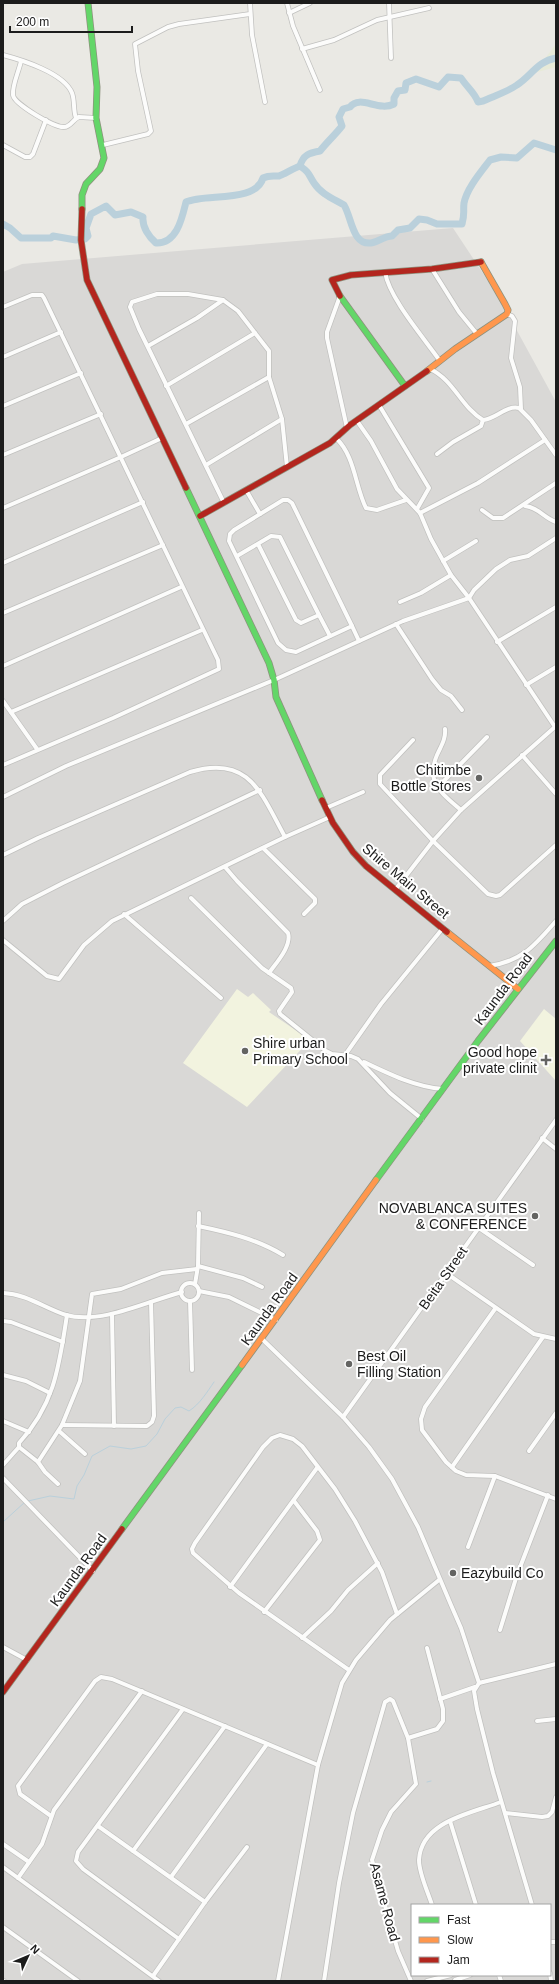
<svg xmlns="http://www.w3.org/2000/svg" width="559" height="1984" font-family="Helvetica,sans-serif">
<rect width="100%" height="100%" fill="#eae9e4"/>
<path fill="#d9d8d6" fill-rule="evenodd" d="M453 228 498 296 556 402V1981H3V272L22 264ZM412 1905H550V1975H412Z"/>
<g fill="#f2f3df">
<path d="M237 989 248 997 253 993 271 1010 269 1012 310 1040 247 1107 183 1063Z"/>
<path d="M544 1009 556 1019V1081L520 1041Z"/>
</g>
<path fill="#e7ead8" d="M556 44V67L534 73Z"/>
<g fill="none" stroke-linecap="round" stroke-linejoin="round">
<g stroke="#bad0db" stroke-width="1">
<path d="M28 1501 50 1496 74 1499 77 1486 84 1475 92 1456 110 1446 131 1449 146 1446 157 1434 165 1419 175 1408 181 1407 189 1411C200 1404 207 1392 214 1382"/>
<path d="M3 1522 25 1502"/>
<path d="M427 1782 431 1781"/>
</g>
<g stroke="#bad0db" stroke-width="7">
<path d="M300 166C303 155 309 153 320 151 327 142 335 135 342 126L339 117 343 109 350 107C360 94 378 112 394 104V98L398 91 405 90 406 83 416 79 439 87 448 77 461 78C466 86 475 93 478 102L483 101C494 96 507 92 517 85 531 76 538 61 556 58"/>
<path d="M3 224 10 228 21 238H51L53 236 76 240 85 239 88 236 86 228 91 214 106 206 115 215 131 212 143 217C142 227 149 237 156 243 177 244 182 218 186 202 205 193 256 203 263 178 269 175 272 176 279 176 283 175 294 168 300 166 310 173 308 174 314 183 321 194 334 199 344 205 352 218 352 245 371 243 379 242 384 236 392 236L398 230 410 228 419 219 427 220 437 224H462C465 213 463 212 464 203 467 188 481 172 490 160L501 157 517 158 534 143 556 150"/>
</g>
<g stroke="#c1c1bf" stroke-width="5.5">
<g id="street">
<path d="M250 3 252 35 265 102"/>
<path d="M287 3 293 26 320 90"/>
<path d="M389 3 391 58"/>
<path d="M289 13 310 3"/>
<path d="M302 49 334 40 377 20 429 8"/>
<path d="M3 55C22 60 64 73 72 93 75 101 73 110 76 118"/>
<path d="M21 61C19 71 12 85 13 95 14 104 55 128 64 127 71 127 73 119 79 117L96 118"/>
<path d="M3 145 25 157H30L33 154 46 120"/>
<path d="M103 145 148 134 151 131 138 71 135 44 168 27 179 24 250 14"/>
<path d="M432 269 459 312 477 334"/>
<path d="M385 272C389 298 424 338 440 361"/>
<path d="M340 296 327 332V338L347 428"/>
<path d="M3 307 32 295H42L44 298 218 660 219 669 113 718 3 765"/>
<path d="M507 314 512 316 515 321 511 358 520 387 521 409"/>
<path d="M148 346 197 318 223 300"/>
<path d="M3 357 61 332"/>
<path d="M430 369C454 380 461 407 483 420 496 419 506 405 519 408L531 420 556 455"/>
<path d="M166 386 255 333"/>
<path d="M379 405 429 488 417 509"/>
<path d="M3 406 81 373"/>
<path d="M357 421 371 441 397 489 420 513 431 539 451 575 469 598 555 727"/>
<path d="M186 424 269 377"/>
<path d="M336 438C355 456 355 486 366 508L377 510 406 500"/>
<path d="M437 454 453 442 481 426 483 420"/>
<path d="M3 455 101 414"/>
<path d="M206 465 282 419"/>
<path d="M246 490 260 514"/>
<path d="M283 500H288L292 503 352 626 296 652 286 650 278 643 229 541 230 534 234 530Z"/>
<path d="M224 503 139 329 130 307 132 302 157 294H188L223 300 238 311 269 351V377L282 419 287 467"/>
<path d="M525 506C538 507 544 518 556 522"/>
<path d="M3 508 121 457 162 438"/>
<path d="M482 510 493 518H503L556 483"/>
<path d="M420 513 478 483 545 440"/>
<path d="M237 556 271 536 280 537 319 615 301 623 296 620 258 544"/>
<path d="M443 561 476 541"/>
<path d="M3 563 143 502"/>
<path d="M400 602 421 593 451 575"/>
<path d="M3 613 163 545"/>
<path d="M319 615 330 636"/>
<path d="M396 624 432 679 441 690 451 696 462 710"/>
<path d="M352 626 359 641"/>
<path d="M497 642 556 607"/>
<path d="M3 666 181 587"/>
<path d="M526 685 556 667"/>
<path d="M3 701 37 749"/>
<path d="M11 712 202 630"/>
<path d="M445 729C446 739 441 746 437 755 425 783 442 794 461 810"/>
<path d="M413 740 380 775V784L433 841 488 894 496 896 500 895 556 845"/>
<path d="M522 755 556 794"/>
<path d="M437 788 487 737"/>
<path d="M3 797 66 766 274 680 403 621 469 598 474 590 496 569 510 560 528 556 556 538"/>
<path d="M326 808 363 792"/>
<path d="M263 848 315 899V903L304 914"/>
<path d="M3 855 38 838 190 772C249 754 261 793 285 837"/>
<path d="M225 867 237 881 288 933C292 946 276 963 269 973"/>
<path d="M395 890 433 841 461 810 556 726"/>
<path d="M191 898 262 968 291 988 292 992 279 1011 280 1014 326 1051 332 1054 351 1056 358 1059 390 1093 422 1119"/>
<path d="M124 914 221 998"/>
<path d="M3 921 22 904 63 883 260 790"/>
<path d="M3 940 47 976 59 979 84 945 112 921 285 837 330 817"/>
<path d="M489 966C523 961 535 945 556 921"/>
<path d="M345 1055 381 1004 443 928"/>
<path d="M364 1062C389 1074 416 1087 443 1089"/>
<path d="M542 1138 556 1149"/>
<path d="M198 1226C227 1232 257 1239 283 1255"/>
<path d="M479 1228 533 1265"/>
<path d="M198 1266 243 1278 262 1287"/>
<path d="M446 1273 534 1334 556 1339"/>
<circle cx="190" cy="1292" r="9"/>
<path d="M195 1284 198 1266 199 1213"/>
<path d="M199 1291 229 1297 276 1320"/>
<path d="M3 1293C27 1294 44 1308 66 1315 100 1325 148 1301 182 1292"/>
<path d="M190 1301 192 1370"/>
<path d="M495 1309 425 1407 421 1419 422 1430 446 1462 456 1471 466 1475 495 1476 556 1499"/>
<path d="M112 1315 114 1426"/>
<path d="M3 1321 11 1322 63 1342"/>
<path d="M262 1339 343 1417 369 1447 392 1479 418 1527 451 1605 461 1628 479 1683 556 1664"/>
<path d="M3 1375 26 1381 50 1393"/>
<path d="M343 1417 556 1120"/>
<path d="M3 1421 29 1432"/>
<path d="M62 1425 147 1426 152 1422 154 1416 151 1302"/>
<path d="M59 1431 85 1454"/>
<path d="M529 1451 556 1413"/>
<path d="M38 1462 19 1447V1443C55 1404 59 1366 67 1315"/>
<path d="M3 1465 19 1447"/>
<path d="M452 1467 543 1337"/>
<path d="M3 1478 93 1571"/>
<path d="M58 1484 45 1472 38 1462 62 1425 80 1381 92 1294 121 1289 162 1273 197 1269"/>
<path d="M468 1547 495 1476"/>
<path d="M230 1587 317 1468"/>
<path d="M264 1612 320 1540 317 1531 294 1501"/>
<path d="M500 1630 517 1575 548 1495"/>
<path d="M302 1638 331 1611 348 1590 378 1563"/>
<path d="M3 1647 27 1660"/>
<path d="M349 1670 239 1593 193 1553 192 1549 195 1543 263 1447 272 1438 280 1435 293 1439 302 1446 335 1489 355 1521 382 1572 397 1614"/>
<path d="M479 1683 474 1691 477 1709 493 1773 532 1905"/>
<path d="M440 1699 475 1687"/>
<path d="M537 1721 556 1719"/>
<path d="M408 1738 416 1784 391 1812 382 1830 372 1860 398 1951 411 1981"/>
<path d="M505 1813 542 1817 548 1816 552 1812 556 1797"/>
<path d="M51 1816 20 1794 18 1786 95 1681 101 1677 112 1679 318 1765"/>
<path d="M450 1821 476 1905"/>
<path d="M98 1826 205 1902"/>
<path d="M3 1844 29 1862"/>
<path d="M133 1851 225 1726"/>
<path d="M3 1867 159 1981"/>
<path d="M171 1877 267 1744"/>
<path d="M18 1878 42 1844 54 1810 142 1691"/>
<path d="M432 1905C428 1892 419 1874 419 1860 421 1821 472 1813 501 1802"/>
<path d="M3 1927 78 1981"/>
<path d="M179 1939 83 1869 76 1861 78 1852 183 1709"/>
<path d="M550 1942H556"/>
<path d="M550 1973 551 1981"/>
<path d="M499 1975 501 1981"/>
<path d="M153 1976 205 1902 247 1847"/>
<path d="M455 1980 470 1975"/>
<path d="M3 1981H4"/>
<path d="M278 1981 318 1765 342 1683 356 1660 390 1620 439 1580"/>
<path d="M324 1981 339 1883 353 1813 385 1702 390 1699 393 1701 408 1738 437 1729 443 1721V1709L427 1648"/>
<path d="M427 1981 451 1975"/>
</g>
</g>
<g stroke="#8e927e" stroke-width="7">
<g id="fast">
<path d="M82 209V195L86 184 100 169 104 158 96 118 97 87 88 3"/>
<path d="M340 296 405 386"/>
<path d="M186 488 269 663 274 680 276 697 322 800"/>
<path d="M376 1180 478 1041 556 941"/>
<path d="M122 1529 242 1365"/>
</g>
</g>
<g stroke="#8e927e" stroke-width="7">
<g id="slow">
<path d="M427 371 455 349 507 314 508 310 505 304 481 262"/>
<path d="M447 932 518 989"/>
<path d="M242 1365 376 1180"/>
</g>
</g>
<g stroke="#8e927e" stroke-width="7">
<g id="jam">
<path d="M82 209 81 240 87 280 186 488"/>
<path d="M340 296 332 280 351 275 432 269 481 262"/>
<path d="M200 516 330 443 350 425 427 371"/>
<path d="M322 800 333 823 353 852 366 866 447 932"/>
<path d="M3 1692 122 1529"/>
</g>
</g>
<use href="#street" stroke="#fcfcfb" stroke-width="4"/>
<use href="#fast" stroke="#63d668" stroke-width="5.5"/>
<use href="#slow" stroke="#ff974d" stroke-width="5.5"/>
<use href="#jam" stroke="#b3261e" stroke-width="5.5"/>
</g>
<g fill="#646462" stroke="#fff" stroke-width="1.5">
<circle cx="479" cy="778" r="4"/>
<circle cx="245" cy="1051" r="4"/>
<path d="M544 1054h4v4h4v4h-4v4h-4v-4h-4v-4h4z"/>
<circle cx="535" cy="1216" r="4"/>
<circle cx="349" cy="1364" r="4"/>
<circle cx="453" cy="1573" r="4"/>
</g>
<g text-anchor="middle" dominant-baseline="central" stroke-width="4" stroke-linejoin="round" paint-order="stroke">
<g font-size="14" fill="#1c1c1c" stroke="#fff" text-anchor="end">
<text x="471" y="770">Chitimbe<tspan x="471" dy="16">Bottle Stores</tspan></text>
<text x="253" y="1043" text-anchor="start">Shire urban<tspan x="253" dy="16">Primary School</tspan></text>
<text x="537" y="1052">Good hope<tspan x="537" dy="16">private clinit</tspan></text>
<text x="527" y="1208">NOVABLANCA SUITES<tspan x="527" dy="16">&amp; CONFERENCE</tspan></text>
<text x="357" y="1356" text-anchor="start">Best Oil<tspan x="357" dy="16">Filling Station</tspan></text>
<text x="461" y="1573" text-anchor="start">Eazybuild Co</text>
</g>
<g font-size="14" fill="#1c1c1c" stroke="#fff">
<text transform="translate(406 881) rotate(40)">Shire Main Street</text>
<text transform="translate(503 989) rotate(-53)">Kaunda Road</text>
<text transform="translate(443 1278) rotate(-55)">Beita Street</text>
<text transform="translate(269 1309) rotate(-54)">Kaunda Road</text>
<text transform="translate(78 1570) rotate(-54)">Kaunda Road</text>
<text transform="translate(385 1902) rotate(75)">Asame Road</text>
</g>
</g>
<rect width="559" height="1984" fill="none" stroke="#1c1c1c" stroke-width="8"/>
<rect x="411" y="1904" width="140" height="72" fill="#ffffff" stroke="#a4a4a4"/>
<rect x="419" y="1917" width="20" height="6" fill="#63d668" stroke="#a4a4a4"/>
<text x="447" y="1924" font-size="12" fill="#1c1c1c">Fast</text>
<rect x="419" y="1937" width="20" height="6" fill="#ff974d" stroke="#a4a4a4"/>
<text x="447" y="1944" font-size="12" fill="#1c1c1c">Slow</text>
<rect x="419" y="1957" width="20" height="6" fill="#b3261e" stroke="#a4a4a4"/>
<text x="447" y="1964" font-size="12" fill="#1c1c1c">Jam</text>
<g transform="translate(28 1956) rotate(46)" stroke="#ffffff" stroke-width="3" paint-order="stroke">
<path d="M0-3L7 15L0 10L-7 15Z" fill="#1c1c1c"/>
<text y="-6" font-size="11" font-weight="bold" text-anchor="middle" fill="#1c1c1c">N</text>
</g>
<path d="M10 26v6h122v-6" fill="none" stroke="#1c1c1c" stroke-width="2"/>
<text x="16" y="26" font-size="12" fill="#1c1c1c" stroke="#ffffff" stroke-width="3" paint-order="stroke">200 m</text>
</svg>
